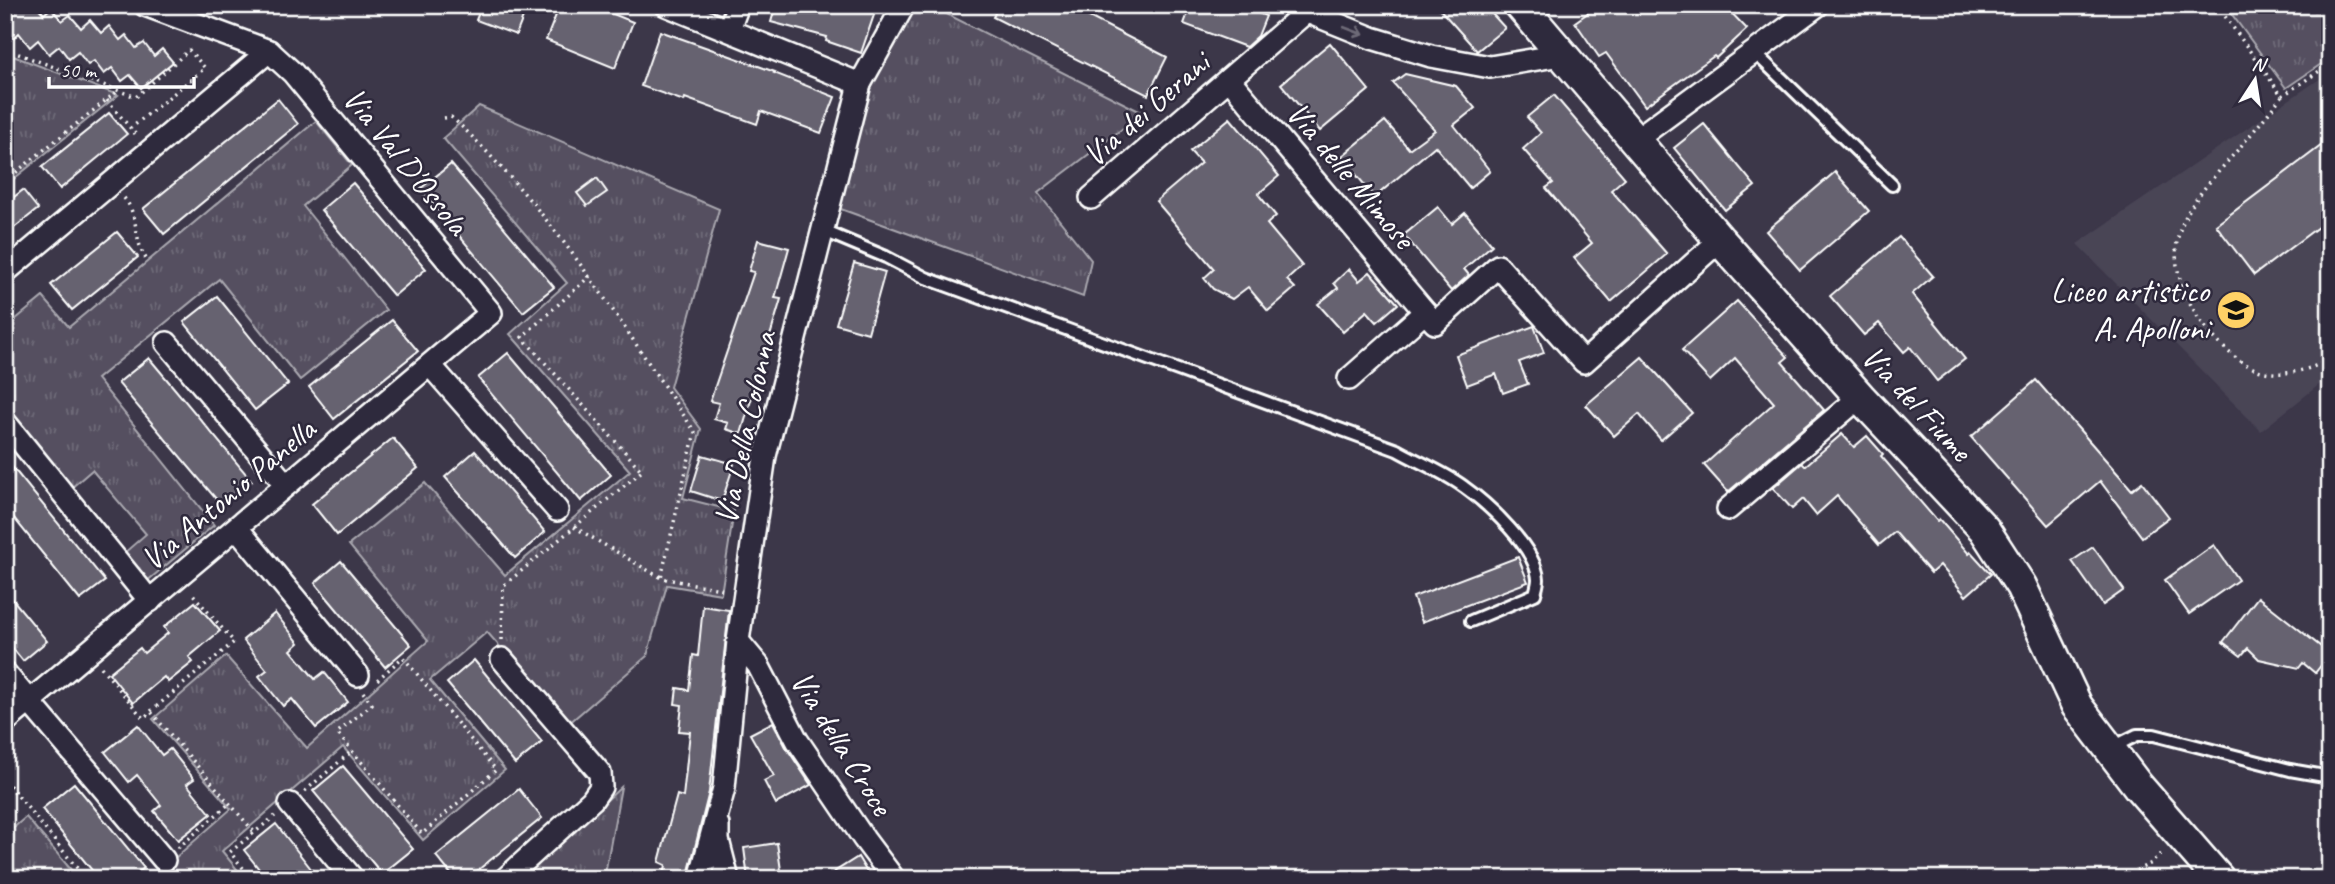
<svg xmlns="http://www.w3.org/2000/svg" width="2335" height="884" font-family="Caveat,sans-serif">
<defs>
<pattern id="park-tufts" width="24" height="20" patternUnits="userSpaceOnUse" patternTransform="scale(1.75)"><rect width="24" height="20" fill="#555060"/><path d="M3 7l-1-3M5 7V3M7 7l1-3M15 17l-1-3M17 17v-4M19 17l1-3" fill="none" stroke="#6e6a78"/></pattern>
</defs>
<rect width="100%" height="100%" fill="#3c3749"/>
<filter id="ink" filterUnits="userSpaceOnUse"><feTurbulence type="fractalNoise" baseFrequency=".0143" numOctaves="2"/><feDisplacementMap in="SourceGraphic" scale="14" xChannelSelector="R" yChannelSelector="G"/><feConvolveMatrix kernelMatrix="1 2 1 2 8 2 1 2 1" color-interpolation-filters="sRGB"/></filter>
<g filter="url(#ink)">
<path fill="#494455" d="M2330 72V376L2261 431 2077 244Z"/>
<g fill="url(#park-tufts)" stroke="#aaa8b0" stroke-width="2">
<path d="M910 5H929L1143 113 1038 193 1091 260 1083 297 838 208 866 85Z"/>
<path d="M2225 5H2330V58L2286 88Z"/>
<path d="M5 53 118 95 5 186Z"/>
<path d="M479 106 719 209 670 387 701 429 683 498 734 511 721 594 667 585 647 656 568 724 487 632 430 680 505 770 423 840 343 747 222 851 245 879H151L231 809 153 719 226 656 307 748 428 641 349 545 425 483 505 575 630 471 510 334 567 283 443 138Z"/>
<path d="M316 121 352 165 303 206 386 310 300 380 219 279 97 379 214 525 146 582 123 554 146 534 92 470 71 488 5 409V319L10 324 43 297 69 327Z"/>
<path d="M621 787 604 879H522Z"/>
<path d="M26 817 79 879H5V835Z"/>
</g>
<g fill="#666270" stroke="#fff" stroke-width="2">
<path d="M5 5H36L44 14 51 8 62 21 70 15 81 28 90 20 101 33 109 26 120 40 126 35 136 48 144 43 154 56 162 49 173 62 141 88 130 75 122 81 112 68 104 74 94 61 88 65 78 52 69 59 59 46 49 54 38 40 30 47 19 33 12 40 5 32Z"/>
<path d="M482 5H528L516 35 476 20Z"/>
<path d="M560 5H591L633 22 615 68 546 40Z"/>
<path d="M776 5H866L876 9 861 53 826 41 827 37 771 22Z"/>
<path d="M999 5H1066L1167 57 1148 95 993 17Z"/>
<path d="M1191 5H1238L1266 16 1258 36 1246 47 1184 24Z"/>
<path d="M1436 5H1484L1505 28 1477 51Z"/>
<path d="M1599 5H1724L1747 29 1716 58 1714 56 1645 106 1606 53 1599 57 1575 22Z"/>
<path d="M660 31 775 72 774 73 835 97 821 133 761 111 757 124 685 98 684 101 641 86Z"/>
<path d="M1330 43 1369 90 1320 131 1281 84Z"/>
<path d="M1405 74 1456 86 1475 108 1454 125 1490 171 1470 188 1435 146 1375 197 1341 157 1385 121 1409 149 1435 130 1393 83Z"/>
<path d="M1554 95 1625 178 1611 190 1667 254 1611 302 1574 258 1592 243 1546 188 1553 183 1523 149 1541 133 1527 117Z"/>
<path d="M278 99 298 124 164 234 143 209Z"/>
<path d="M109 113 127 134 60 189 42 167Z"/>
<path d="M1230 118 1279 176 1258 194 1276 216 1267 224 1302 266 1287 280 1295 288 1268 311 1248 287 1232 299 1213 289 1204 278 1214 269 1156 201 1201 163 1190 151Z"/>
<path d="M1704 124 1755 186 1725 210 1674 148Z"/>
<path d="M2330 139V218L2254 275 2216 225Z"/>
<path d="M451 164 554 287 523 312 420 189Z"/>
<path d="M1835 172 1869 211 1800 270 1766 231Z"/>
<path d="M597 178 607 192 587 206 577 193Z"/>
<path d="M353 183 426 269 394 296 321 210Z"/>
<path d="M23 190 38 209 5 235V204Z"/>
<path d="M1438 207 1452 224 1465 213 1492 245 1464 269 1469 275 1451 291 1404 235Z"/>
<path d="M117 232 138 257 72 310 51 285Z"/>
<path d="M1899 237 1933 276 1912 294 1965 359 1937 381 1910 347 1904 352 1879 323 1864 335 1830 296Z"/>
<path d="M758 240 789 248 775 298 781 299 741 434 726 429 728 423 714 419 719 403 710 401 754 272 749 271Z"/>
<path d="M854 263 885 272 868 333 836 324Z"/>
<path d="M1349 269 1359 281 1370 272 1398 304 1377 322 1367 311 1343 332 1318 304 1338 288 1334 283Z"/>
<path d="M217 296 288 384 255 410 184 322Z"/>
<path d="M1737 301 1788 357 1782 362 1824 410 1728 492 1704 465 1774 403 1735 358 1710 381 1682 350Z"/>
<path d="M392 320 418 351 334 419 309 387Z"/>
<path d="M1534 326 1544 353 1519 362 1528 384 1503 393 1496 374 1467 385 1456 355Z"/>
<path d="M508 353 611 475 581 501 478 378Z"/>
<path d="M1642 357 1692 413 1661 440 1639 414 1614 436 1586 405Z"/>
<path d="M149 358 252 481 222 506 118 383Z"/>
<path d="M2036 380 2132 490 2142 482 2169 517 2142 537 2100 481 2048 525 1971 437Z"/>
<path d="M1842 434 1854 447 1867 436 1883 454 1881 456 1937 521 1939 519 1969 554 1971 552 1991 574 1966 596 1940 565 1931 573 1895 532 1879 545 1837 496 1816 515 1803 499 1792 509 1773 488 1802 463 1805 466Z"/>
<path d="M393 438 418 468 337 535 312 504Z"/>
<path d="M475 451 545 532 515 558 445 477Z"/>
<path d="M702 455 734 464 722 501 691 491Z"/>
<path d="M5 458 105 581 80 600 5 507Z"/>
<path d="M2214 545 2238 580 2189 614 2165 580Z"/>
<path d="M2093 547 2124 590 2103 605 2072 561Z"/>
<path d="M1518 557 1528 582 1422 622 1413 597Z"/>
<path d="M341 561 411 645 385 667 315 583Z"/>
<path d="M5 590 47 641 23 661 5 639Z"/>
<path d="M2258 597 2330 654 2315 673 2303 663 2299 668 2259 659 2248 648 2241 656 2223 642Z"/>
<path d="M195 602 220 631 189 657 193 662 168 682 164 677 133 703 109 673 140 648 144 653 168 633 164 627Z"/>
<path d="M703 606 729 610 709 792 687 879H663L666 865 659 862 677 795 683 797 690 732 679 731 682 705 675 704 677 688 689 690 693 655 698 656Z"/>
<path d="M275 613 299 643 291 650 315 679 324 672 348 702 316 728 292 699 283 706 259 676 267 670 243 640Z"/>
<path d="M474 660 542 742 515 764 447 683Z"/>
<path d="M773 722 786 747 811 785 776 804 764 781 774 776 750 734Z"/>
<path d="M138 725 162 755 170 749 194 779 187 784 211 814 178 840 154 811 161 805 137 775 129 782 105 752Z"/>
<path d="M343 766 413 849 382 874 313 791Z"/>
<path d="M74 783 144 868 130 879H99L42 809Z"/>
<path d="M519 789 542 818 467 879H455L436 856Z"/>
<path d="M276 824 319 879H267L244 850Z"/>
<path d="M777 843 782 877 748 879 744 848Z"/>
<path d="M858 857 871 879H823Z"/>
</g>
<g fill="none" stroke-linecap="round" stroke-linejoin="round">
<g stroke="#fff" stroke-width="16">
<g id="lane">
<path d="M1754 52 1892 185"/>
<path d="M824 231 886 257 926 278 1397 450C1418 462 1444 472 1464 487 1488 504 1536 548 1538 579 1538 584 1536 590 1535 594L1471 621"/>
<path d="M2111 748 2137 735H2154L2290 770 2330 777"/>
</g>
</g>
<g stroke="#fff" stroke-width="26">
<g id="street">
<path d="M666 5 860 84"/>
<path d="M1290 5 1372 38 1431 56 1490 67 1561 55"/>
<path d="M729 29 738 5"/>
<path d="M1229 79 1425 312"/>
<path d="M1635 140 1818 5"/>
<path d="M1091 198 1306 12"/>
<path d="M5 272 269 51"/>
<path d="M167 343 286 485"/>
<path d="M430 365 557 510"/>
<path d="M1349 379 1425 312 1435 323 1498 266 1584 362 1720 240"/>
<path d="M5 422 150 601"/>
<path d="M1728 509 1860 397"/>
<path d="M237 528 358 675"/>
<path d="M738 641 758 665 797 740 864 839 894 879"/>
<path d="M502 659 600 773 601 787 592 800 505 879"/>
<path d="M5 673 164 860"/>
<path d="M5 722 491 313 293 73 269 51 145 5"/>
<path d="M290 804 353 879"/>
<path d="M718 825V840L728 879"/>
<path d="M700 879 724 788 738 641 765 456 860 84 904 5"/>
</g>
</g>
<g stroke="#fff" stroke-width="35">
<path id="secondary" d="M1520 5 1720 240 1860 397 1984 529 2021 586 2077 706 2138 786 2219 879"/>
</g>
<g stroke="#fff" stroke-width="3.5" stroke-dasharray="2 5" stroke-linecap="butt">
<path d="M2217 5 2282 96 2330 64"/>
<path d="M5 49 136 97 189 50 205 68 131 128"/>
<path d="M2282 96C2266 116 2251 135 2234 154 2213 179 2186 204 2178 237 2166 284 2212 349 2253 368 2275 379 2310 371 2330 359"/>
<path d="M107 100 137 136"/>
<path d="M444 118 451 117C471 134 489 154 507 174 579 253 635 344 695 432L661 578"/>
<path d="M5 181 119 90"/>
<path d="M124 198C140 216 133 244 148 261"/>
<path d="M574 527 661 578 726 590"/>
<path d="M502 640 503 586 642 471 522 337 590 276"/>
<path d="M101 667 143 718 151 712 255 833"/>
<path d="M363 692 372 704 337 733 422 834 496 770 403 657 377 680"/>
<path d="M151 711 234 642 191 592"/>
<path d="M5 780 86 879"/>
<path d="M305 791 352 751"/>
<path d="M178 848 230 803"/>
<path d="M252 879 230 852 275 816"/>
<path d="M2117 879 2152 863 2163 852"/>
</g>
<use href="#lane" stroke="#2f2a3d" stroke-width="10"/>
<use href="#street" stroke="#2f2a3d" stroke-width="21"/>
<use href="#secondary" stroke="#2f2a3d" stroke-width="30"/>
</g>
<defs><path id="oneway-shaft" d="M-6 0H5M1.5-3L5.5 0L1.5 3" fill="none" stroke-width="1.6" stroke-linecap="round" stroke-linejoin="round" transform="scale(1.75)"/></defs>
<use stroke="#6d6a77" href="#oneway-shaft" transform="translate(1354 31) rotate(21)"/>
</g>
<defs>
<g id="school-disc" transform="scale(2.0125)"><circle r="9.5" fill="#ffd166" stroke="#2f2a3d"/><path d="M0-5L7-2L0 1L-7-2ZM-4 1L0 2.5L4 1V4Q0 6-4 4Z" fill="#111"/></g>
</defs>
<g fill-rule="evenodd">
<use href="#school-disc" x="2236" y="310"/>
</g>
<g text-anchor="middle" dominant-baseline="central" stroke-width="5" stroke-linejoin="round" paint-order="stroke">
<g font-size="33" fill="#fff" stroke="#2f2a3d">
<text transform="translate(1146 109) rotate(-41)">Via dei Gerani</text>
<text transform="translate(406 161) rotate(51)">Via Val D'Ossola</text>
<text transform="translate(1351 175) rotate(50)">Via delle Mimose</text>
<text transform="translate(1917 403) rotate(47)">Via del Fiume</text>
<text transform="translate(745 428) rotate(-78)">Via Della Colonna</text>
<text transform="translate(228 494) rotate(-40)">Via Antonio Panella</text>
<text transform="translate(842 743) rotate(58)">Via della Croce</text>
</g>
<g font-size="33" fill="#fff" stroke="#2f2a3d" text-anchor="end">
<text x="2209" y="291">Liceo artistico<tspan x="2209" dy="38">A. Apolloni</tspan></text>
</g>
</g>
<rect width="2335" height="884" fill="none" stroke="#2f2a3d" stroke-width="28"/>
<rect x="14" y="14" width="2307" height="856" fill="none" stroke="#fff" stroke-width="2.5" filter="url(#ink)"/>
<g transform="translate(2255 80) rotate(12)" stroke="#2f2a3d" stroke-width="5" paint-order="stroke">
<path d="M0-5L12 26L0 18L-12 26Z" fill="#ffffff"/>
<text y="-10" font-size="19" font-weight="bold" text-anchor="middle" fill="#ffffff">N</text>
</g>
<path d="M49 77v10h145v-10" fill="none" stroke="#ffffff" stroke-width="3.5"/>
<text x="60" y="77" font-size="21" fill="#ffffff" stroke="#2f2a3d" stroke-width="5" paint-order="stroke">50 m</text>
</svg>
